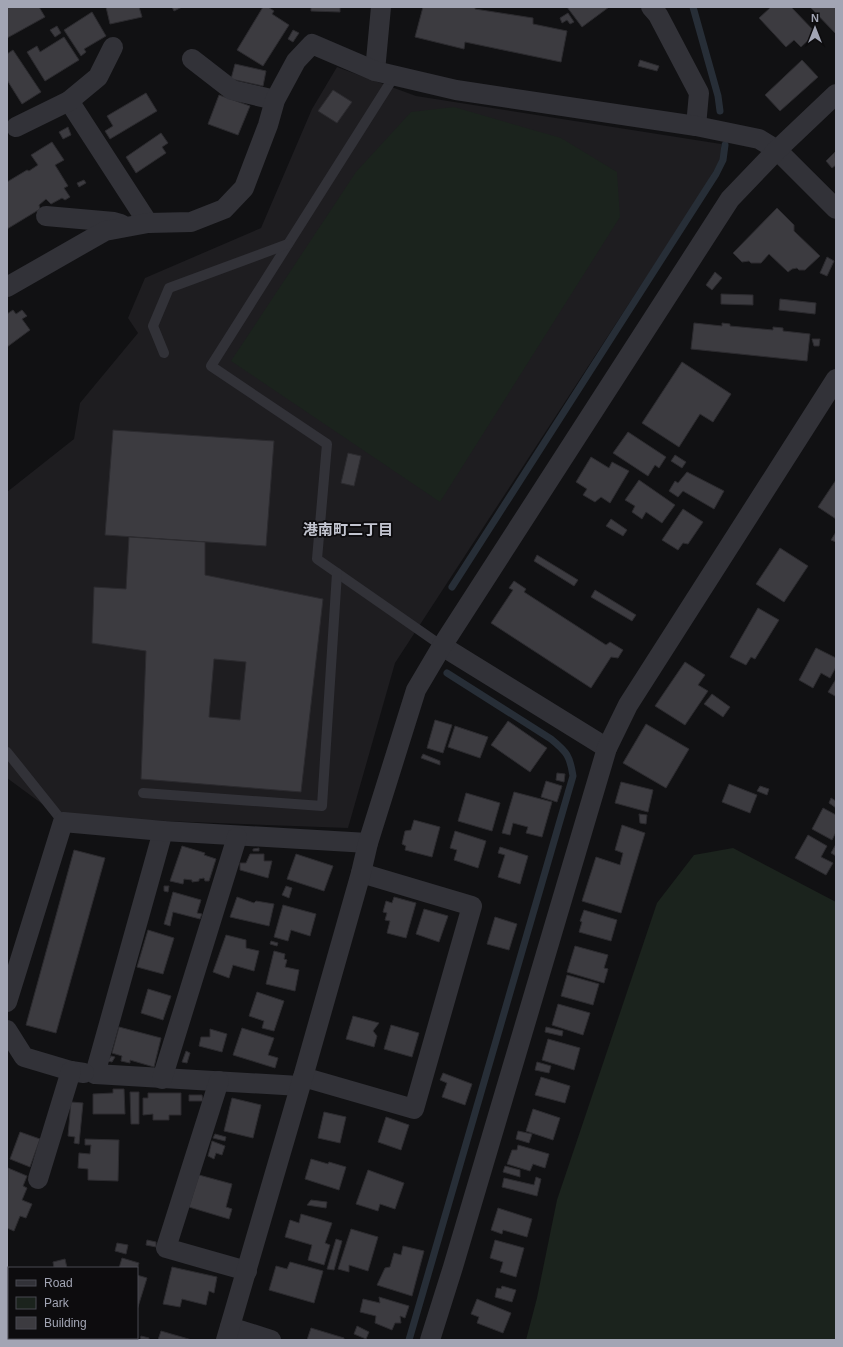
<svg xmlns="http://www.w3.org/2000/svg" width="843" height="1347" font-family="Helvetica,'Noto Sans JP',sans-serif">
<rect width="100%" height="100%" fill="#111113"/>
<path fill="#1e1d20" d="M337 67 416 96 721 144V158L703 190 395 663 348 828 60 817 7 778V492L74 439 80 403 138 333 128 318 145 278 261 228 312 109Z"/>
<g fill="#1b231d">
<path d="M454 107 561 138 617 172 620 217 440 502 231 361 356 172 411 112Z"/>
<path d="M733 848 836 902V1340H526L537 1298 557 1200 657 903 694 855Z"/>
</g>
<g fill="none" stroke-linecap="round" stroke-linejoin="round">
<g stroke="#272e37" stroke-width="7">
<path d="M693 7 718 96 720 111"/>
<path d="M452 587 716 174 723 160 725 145"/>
<path d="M409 1340 573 776C570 756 567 752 551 739L447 673"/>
</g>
</g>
<g fill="#3c3b40" stroke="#2c2b2f" fill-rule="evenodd">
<path d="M9 7H39L45 17 7 38V8Z"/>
<path d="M106 7H139L142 17 110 24Z"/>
<path d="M172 7H182L174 11Z"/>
<path d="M263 7H268L274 11 272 14 289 25 263 66 237 50Z"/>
<path d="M311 7H340V12L311 11Z"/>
<path d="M423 7H475V9L533 18V24L567 31 561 62 465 42 464 49 415 37Z"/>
<path d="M567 7H609L582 27Z"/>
<path d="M771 7H791L816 33 801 47 794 40 786 47 759 18Z"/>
<path d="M810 7H836V34Z"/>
<path d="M92 12 106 36 84 49 86 52 81 56 64 30Z"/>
<path d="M568 13 574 22 570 24 567 20 562 23 560 18Z"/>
<path d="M57 26 61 33 55 37 50 30Z"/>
<path d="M293 30 299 33 293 42 288 39Z"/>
<path d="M64 37 79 60 45 81 27 52 37 46 40 52Z"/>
<path d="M13 50 41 92 22 104 7 80V54Z"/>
<path d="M640 60 659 66 657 71 638 66Z"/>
<path d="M802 60 818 77 780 111 765 95Z"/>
<path d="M235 64 266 71 263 86 231 79Z"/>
<path d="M333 90 352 102 337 123 318 111Z"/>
<path d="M146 93 157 111 110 139 105 131 113 126 107 116Z"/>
<path d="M219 95 250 106 238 135 208 124Z"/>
<path d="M68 127 71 135 63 139 59 132Z"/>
<path d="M161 133 168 143 162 147 166 153 136 173 126 157Z"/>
<path d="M52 142 64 160 55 165 68 186 64 188 70 197 65 200 62 198 51 204 46 199 39 205 40 209 7 229V182L27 170 29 171 38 165 31 155Z"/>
<path d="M835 152 836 165 832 168 826 161Z"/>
<path d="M84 180 86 183 79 187 77 183Z"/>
<path d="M777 208 794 225V231L820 256 805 270H799L797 268 792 269 788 272 769 254 761 263H751L749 261 742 262 733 253Z"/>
<path d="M827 257 834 261 827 276 820 273Z"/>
<path d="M715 272 722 278 712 290 706 285Z"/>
<path d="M721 294 753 295V305L721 304Z"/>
<path d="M780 299 816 303 815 314 779 310Z"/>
<path d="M13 310 16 314 22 310 27 316 22 319 30 330 7 347V314Z"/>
<path d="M694 323 722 326V323L730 324V326L773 330V327L783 328V331L810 334 807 361 691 349Z"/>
<path d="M812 339H820L819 346H814Z"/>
<path d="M682 362 731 394 713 422 700 414 679 447 642 423Z"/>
<path d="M113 430 274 441 266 546 105 535Z"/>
<path d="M628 432 666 457 659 468 655 465 648 476 613 453Z"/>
<path d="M348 453 361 456 354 486 341 483Z"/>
<path d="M675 455 686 462 682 468 671 461Z"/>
<path d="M591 457 609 468 612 462 629 471 610 503 601 497 595 502 583 495 587 489 576 482Z"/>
<path d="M687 472 724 491 714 509 683 491 678 497 669 491 675 481 678 483Z"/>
<path d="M639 480 675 505 662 523 646 512 642 519 632 512 635 506 625 500Z"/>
<path d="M836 480V519L818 507Z"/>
<path d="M683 509 703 522 688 544 683 543 678 550 662 540Z"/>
<path d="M611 519 627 530 623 536 606 526Z"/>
<path d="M836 532V542L831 540Z"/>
<path d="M129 537 205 542V575L323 599 301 792 141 779 146 651 92 643 94 587 126 589ZM214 659 246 662 240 720 209 717Z"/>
<path d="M780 548 808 566 784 602 756 584Z"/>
<path d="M537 555 578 580 574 586 534 561Z"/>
<path d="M514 581 526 589 524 592 606 645 610 642 623 650 618 658 611 657 591 688 491 623 513 590 509 588Z"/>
<path d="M595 590 636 615 632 621 591 597Z"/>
<path d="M758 608 779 620 755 659 751 657 746 665 730 657Z"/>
<path d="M816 648 836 658V667L830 678 821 673 813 688 799 680Z"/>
<path d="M685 662 705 675 698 685 708 691 685 725 655 706Z"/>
<path d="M836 679V694L835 696 828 692Z"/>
<path d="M712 694 730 707 723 717 704 704Z"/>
<path d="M435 720 452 725 443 753 427 748Z"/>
<path d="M508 721 547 748 530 772 491 745Z"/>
<path d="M646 724 689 749 666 788 623 763Z"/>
<path d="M455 726 488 737 480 758 448 747Z"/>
<path d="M423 754 440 761V765L421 758Z"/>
<path d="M557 773 565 774 564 782 556 780Z"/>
<path d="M546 781 562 786 557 802 541 797Z"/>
<path d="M621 782 653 790 648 812 615 803Z"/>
<path d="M729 784 757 795 750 813 722 802Z"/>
<path d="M760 786 769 789 767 795 757 791Z"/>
<path d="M514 792 552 802 542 837 526 833 528 827 513 823 510 835 502 833Z"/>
<path d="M466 793 500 803 492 831 458 821Z"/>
<path d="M831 798 836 801V808L829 803Z"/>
<path d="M823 808 836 815V832L832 840 812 829Z"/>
<path d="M639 814 647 815 646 824 640 823Z"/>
<path d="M414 820 440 827 432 857 405 850 406 846 402 844 405 831 411 830Z"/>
<path d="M622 825 645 833 621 913 582 901 596 857 620 865 623 853 615 850Z"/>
<path d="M455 831 486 841 478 868 454 860 457 850 450 848Z"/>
<path d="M808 835 827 846 821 857 833 863 826 875 795 858Z"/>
<path d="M836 844V856L831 853Z"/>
<path d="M182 846 205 853 204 855 216 859 209 881H205L204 878 199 879V881L192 882V880L184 879 183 884 170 881Z"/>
<path d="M500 847 528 856 520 884 498 877 505 855 498 853Z"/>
<path d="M259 848V851H253V849Z"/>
<path d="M74 850 105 858 56 1033 26 1025Z"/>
<path d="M250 854H264V861H272L268 878 240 870V863H246Z"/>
<path d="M296 854 333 866 324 891 287 879Z"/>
<path d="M164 886H169L168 892 164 891Z"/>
<path d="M286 886 292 888 289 898 282 895Z"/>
<path d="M173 892 201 900 197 913 202 914 200 919 173 912 170 926 164 924Z"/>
<path d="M237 897 254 903 256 901 274 904 269 926 230 917Z"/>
<path d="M394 897 416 903 406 938 387 933 390 921 385 920 387 913 383 912 386 901 392 903Z"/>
<path d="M283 905 316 914 310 936 291 930 288 941 274 937Z"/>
<path d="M424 909 448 916 439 942 416 934Z"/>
<path d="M584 910 617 920 611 941 579 932 582 922 580 921Z"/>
<path d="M495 917 517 924 509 950 487 944Z"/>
<path d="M148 930 174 938 163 974 137 967Z"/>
<path d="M226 935 246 940V948L259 951 254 971 233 965 229 978 213 972Z"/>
<path d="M271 941 278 943 277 946 270 944Z"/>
<path d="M575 946 608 955 604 968 608 969 604 983 567 972Z"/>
<path d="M274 951 285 954 284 959 287 960 285 967 299 970 295 991 266 984Z"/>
<path d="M567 975 599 984 593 1005 561 996Z"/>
<path d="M148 989 171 996 163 1020 141 1013Z"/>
<path d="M257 992 284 1001 274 1031 262 1028 264 1021 249 1016Z"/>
<path d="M558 1004 590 1013 583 1035 552 1025Z"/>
<path d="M353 1016 379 1023 373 1031 377 1036 374 1047 346 1039Z"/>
<path d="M391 1025 419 1033 412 1057 384 1049Z"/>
<path d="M119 1027 161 1038 154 1067 130 1060V1063L121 1061 122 1056 112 1053Z"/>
<path d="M546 1027 563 1031 562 1036 545 1032Z"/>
<path d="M242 1028 274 1038 268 1055 278 1058 275 1068 233 1055Z"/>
<path d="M210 1029 227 1034 222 1052 199 1046 201 1037H210Z"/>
<path d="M548 1039 580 1048 574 1070 542 1060Z"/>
<path d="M186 1051 190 1053 187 1063 182 1062Z"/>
<path d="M111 1056 115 1057 112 1062 108 1061Z"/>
<path d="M537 1062 551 1066 549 1073 535 1070Z"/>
<path d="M443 1073 472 1084 465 1105 442 1097 447 1083 440 1080Z"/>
<path d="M541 1077 570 1086 565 1103 535 1095Z"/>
<path d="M113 1089H124L125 1114H93V1094L113 1093Z"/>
<path d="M130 1092H139V1124H131Z"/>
<path d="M148 1093H181V1115H169V1120H153V1114L143 1115V1098H148Z"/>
<path d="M189 1095H202L203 1101H189Z"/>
<path d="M232 1098 261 1105 253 1138 224 1131Z"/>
<path d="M71 1102 83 1103 79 1144 74 1143 75 1137 68 1136Z"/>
<path d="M533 1109 560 1118 553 1140 526 1131Z"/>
<path d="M324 1112 346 1117 340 1143 318 1138Z"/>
<path d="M386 1117 409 1125 401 1150 378 1142Z"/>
<path d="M518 1131 532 1134 529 1143 516 1139Z"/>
<path d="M20 1132 40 1139 30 1167 10 1159Z"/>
<path d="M215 1134 226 1137 225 1141 213 1138Z"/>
<path d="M85 1139 119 1140 118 1181 88 1180V1169L78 1168 79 1153 90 1154 91 1145H85Z"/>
<path d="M212 1141 225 1146 222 1155 216 1153 214 1159 208 1156Z"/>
<path d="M518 1145 549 1154 545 1168 533 1164 530 1171 507 1164 512 1150H517Z"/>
<path d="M311 1159 328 1164 329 1162 346 1167 339 1190 305 1179Z"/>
<path d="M505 1166 520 1170V1177L503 1172Z"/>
<path d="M8 1168 27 1176 23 1186 27 1188 22 1200 32 1204 26 1218 20 1216 14 1231 7 1228Z"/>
<path d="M368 1170 404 1183 395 1209 380 1204 378 1211 356 1204Z"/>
<path d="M199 1175 232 1184 226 1207 232 1209 229 1219 189 1207Z"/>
<path d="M536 1177 541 1179 537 1196 502 1187 504 1178 534 1185Z"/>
<path d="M311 1200 327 1202 326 1208 307 1205Z"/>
<path d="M498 1208 532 1219 527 1237 503 1230 502 1234 491 1230Z"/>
<path d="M301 1214 332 1223 325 1243 330 1245 324 1265 308 1260 312 1245 285 1237 290 1220 299 1223Z"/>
<path d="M351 1229 378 1237 368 1271 349 1265V1272L338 1269Z"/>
<path d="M336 1239 342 1241 334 1270 327 1269Z"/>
<path d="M147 1240 156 1242V1247L146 1245Z"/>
<path d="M495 1240 524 1248 516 1277 500 1272 503 1262 490 1258Z"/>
<path d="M117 1243 128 1245 126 1254 115 1251Z"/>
<path d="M403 1246 424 1251 412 1296 377 1285 385 1268 390 1267 394 1253 401 1255Z"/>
<path d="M122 1258 139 1263 137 1270V1268H119Z"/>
<path d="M65 1259 67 1268H54L53 1262Z"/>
<path d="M290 1262 323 1271 314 1303 269 1290 276 1266 287 1269Z"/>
<path d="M172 1267 217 1277 214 1293 209 1291 206 1305 182 1299 180 1307 163 1304Z"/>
<path d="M137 1275 147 1278 137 1310Z"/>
<path d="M502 1286 516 1290 512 1302 495 1297 497 1288 501 1289Z"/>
<path d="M379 1297 409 1306 405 1318 400 1316 401 1323H395L392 1330 375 1323 376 1316 360 1312 363 1299 380 1303Z"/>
<path d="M477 1299 511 1313 503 1333 477 1323 479 1317 471 1314Z"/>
<path d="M357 1326 369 1332 366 1339 354 1334Z"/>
<path d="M311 1328 344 1338V1340H307Z"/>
<path d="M161 1331 192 1340H158Z"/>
<path d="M141 1336 149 1338V1340H140Z"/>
</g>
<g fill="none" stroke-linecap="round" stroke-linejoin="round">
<g stroke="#323238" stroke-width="10">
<path d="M395 75 211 366 327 444 317 559 442 646"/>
<path d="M164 353 153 326 169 288 288 244"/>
<path d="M7 752 63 822"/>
<path d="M143 793 322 806 337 573"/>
</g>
<g stroke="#323238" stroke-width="20">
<path d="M651 7 658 15 699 93 696 126"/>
<path d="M192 59 232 90 275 100"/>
<path d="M375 71 381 7"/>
<path d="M69 101 148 223"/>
<path d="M16 127 69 101 98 77 113 47"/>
<path d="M46 216 114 222 121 224"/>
<path d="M7 287 105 231 148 223 191 222 224 209 244 188 268 125 275 100 296 61 312 44 375 71 456 90 696 126 759 139 777 150 836 209"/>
<path d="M442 646 607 748"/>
<path d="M163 831 95 1074 300 1086"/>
<path d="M7 1002 63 822 163 831 368 843"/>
<path d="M7 1030 24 1057 71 1071 84 1073"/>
<path d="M303 1077 414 1109 472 906 361 873"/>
<path d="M162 1079 237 837"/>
<path d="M219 1081 166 1248 247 1271"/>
<path d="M38 1179 71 1071"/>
<path d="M230 1327 271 1340"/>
<path d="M226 1340 303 1077 361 873 368 843 416 690 442 646 730 199 777 150 836 94"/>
<path d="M430 1340 453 1267 607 748 628 705 836 379"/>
</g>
</g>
<g text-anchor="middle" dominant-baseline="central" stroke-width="3.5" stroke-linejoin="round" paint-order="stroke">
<g font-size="15" font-weight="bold" fill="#c3c5d0" stroke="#0d0c0e">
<text x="348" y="529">港南町二丁目</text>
</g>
</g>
<rect width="843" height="1347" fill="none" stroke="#a2a5b4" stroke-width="16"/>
<rect x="8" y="1267" width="130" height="72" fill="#0d0c0e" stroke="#494950"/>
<rect x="16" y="1280" width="20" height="6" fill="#323238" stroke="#494950"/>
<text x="44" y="1287" font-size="12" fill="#a2a5b4">Road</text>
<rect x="16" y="1297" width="20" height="12" fill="#1b231d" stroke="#494950"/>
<text x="44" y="1307" font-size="12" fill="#a2a5b4">Park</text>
<rect x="16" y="1317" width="20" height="12" fill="#3c3b40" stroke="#494950"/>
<text x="44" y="1327" font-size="12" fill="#a2a5b4">Building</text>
<g transform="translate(815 28)" stroke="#0d0c0e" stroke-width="3" paint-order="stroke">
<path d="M0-3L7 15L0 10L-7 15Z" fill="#a2a5b4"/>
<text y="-6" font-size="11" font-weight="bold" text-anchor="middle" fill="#a2a5b4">N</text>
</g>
</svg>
